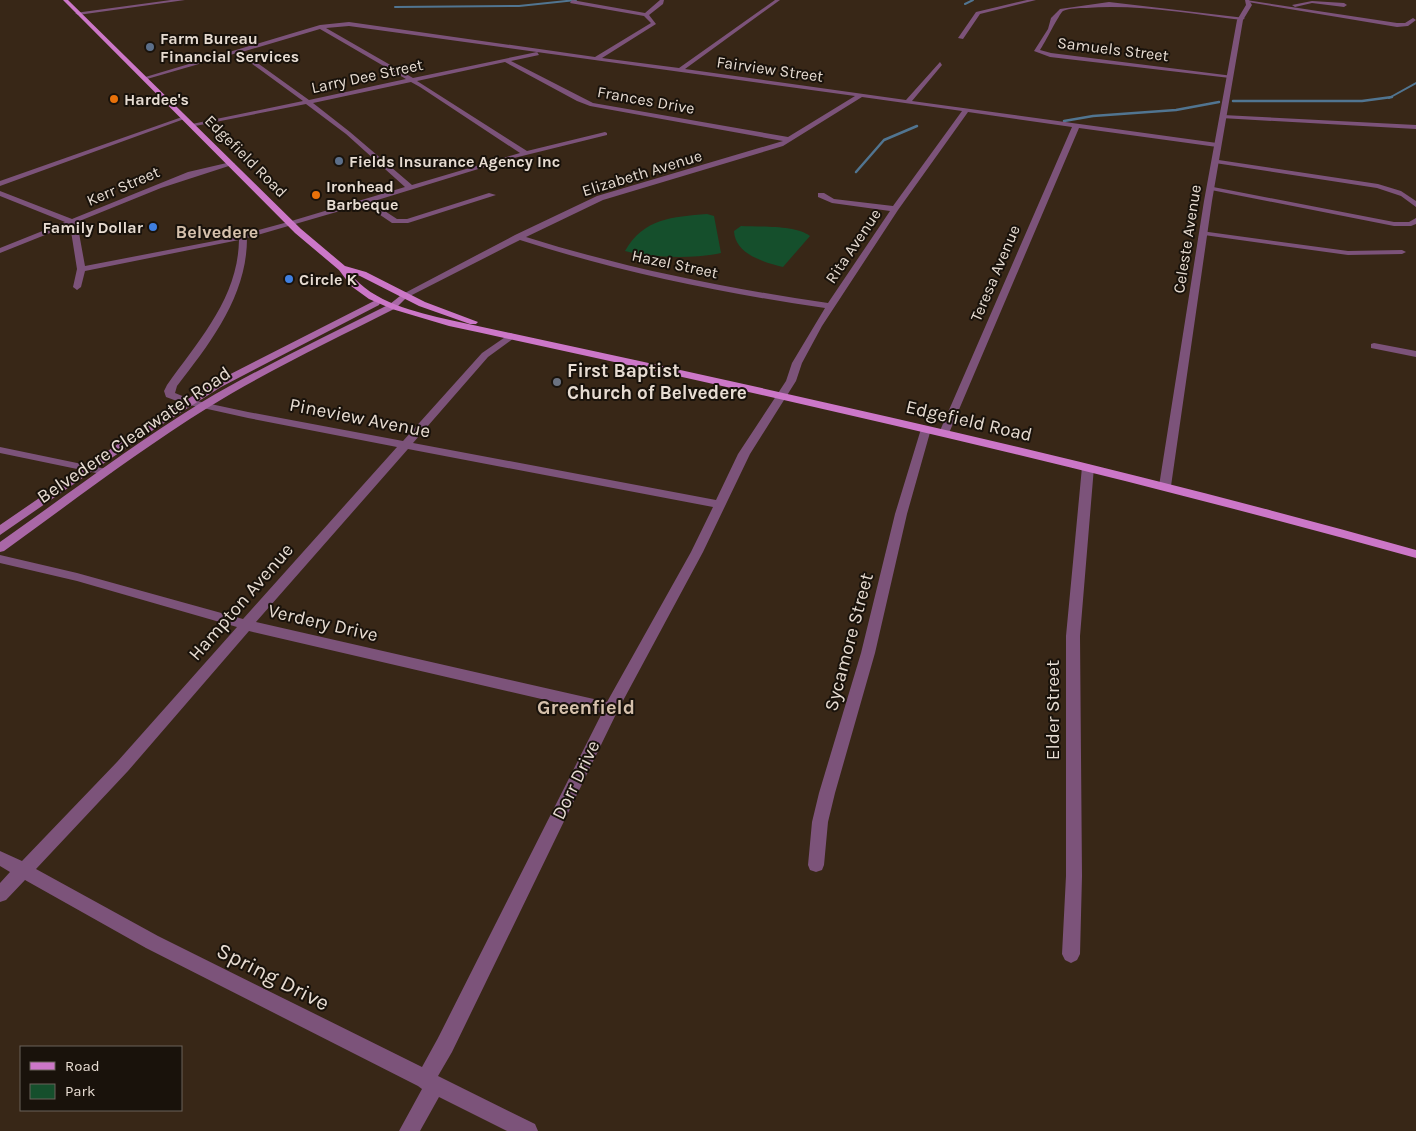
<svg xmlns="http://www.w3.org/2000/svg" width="1416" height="1131" font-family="Karla,sans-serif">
<rect width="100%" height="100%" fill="#382717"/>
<g fill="#154f2c">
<path d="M707 214 714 216 721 253C695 259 651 258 625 251 644 218 672 217 707 214Z"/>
<path d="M741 226C759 227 796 225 810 236L783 267C763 262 735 254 734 231Z"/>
</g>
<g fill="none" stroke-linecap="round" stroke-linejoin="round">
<g stroke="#517591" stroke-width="2">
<path d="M965 4 973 0"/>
<path d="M395 7 519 6 576 0"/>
<path d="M1389 98 1416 83"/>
</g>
<g stroke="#517591" stroke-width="2.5">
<path d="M1233 101H1362L1392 97"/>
<path d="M1064 121 1093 116 1176 110 1219 102"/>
<path d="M856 172 884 140 917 126"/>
</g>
<g fill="#7c537a" fill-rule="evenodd">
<path d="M171 0H185L78 15 75 13Z"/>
<path d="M572 0 645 13 660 0H664L663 4 649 15 656 24 602 58 679 68 775 0H780L685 69 906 100 940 62 942 65 912 101 1217 143 1220 145 1217 147 1079 128 949 433 944 436 939 433 1072 127 968 112 898 210 822 326 802 363 796 381 750 454 703 552 618 710 452 1052 438 1076 535 1124 538 1131H507L439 1097 420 1131H399L422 1089 418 1086 146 948 25 880 6 900 0 902V883L10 872 0 866V851L22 861 117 762 237 627 77 581 0 563V555L77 573 243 619 397 447 248 418 185 404 166 397 164 391 167 385C199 340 238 298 239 240L85 271 81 287 77 290 73 287 77 269 70 225 0 253V248L65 222 0 196V191L72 219 188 172 231 162 235 164 161 188 77 222 85 266 225 239 288 222 405 187 346 134 306 104 190 127 189 126 192 124 303 101 237 53 147 79 142 78 320 25 349 22 595 57 651 23 644 16 570 3ZM349 26 855 96 788 137 593 103 511 61 539 55 537 52 413 78 326 28ZM320 29 406 79 309 100 242 52ZM505 62 577 101 590 106 783 141 597 196 515 235 401 295 405 298 408 297 520 240C619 272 721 293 825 308L792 363 786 381 738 454 716 500 413 443 488 357 514 338 516 336 511 333 482 353 403 441 248 412 192 400 175 393 177 386C211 342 247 296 247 238L364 204 392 223H408L496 195 489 193 407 219H397L371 202 514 158 607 135V133L605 132 527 151 417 81ZM411 82 420 87 520 153 412 185 350 132 313 103ZM862 97 962 111 893 206 834 199 824 193H818V197L832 203 890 211 828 303C725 288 625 268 526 237L603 200 783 146ZM408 449 713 507 691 552 607 702 256 622ZM249 631 602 713 438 1038 422 1067 158 936 36 869 128 771Z"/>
<path d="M1027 0H1036L980 14 963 39 958 38 976 12Z"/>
<path d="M1246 0 1397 23H1405L1413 18 1416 20 1408 26 1397 27 1248 2Z"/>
<path d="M1312 1 1344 3 1347 5 1344 7 1312 3 1295 7 1292 5Z"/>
<path d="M1109 2 1245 18 1242 20C1190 14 1138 4 1086 8 1079 8 1070 8 1063 11 1059 14 1045 43 1040 50L1051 53 1233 76 1230 78 1050 57 1034 51 1048 29 1051 18 1060 9Z"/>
<path d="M1223 115 1416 125V129L1221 118 1220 117Z"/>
<path d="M182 117 187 118 0 186V181Z"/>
<path d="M1212 159 1378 184 1401 191 1416 201V207L1401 196 1377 188 1215 163H1212Z"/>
<path d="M1208 186 1394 222H1409L1416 218V224L1411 226H1394L1211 190 1207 188Z"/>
<path d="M1201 231 1348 251 1402 250 1406 252 1402 254 1348 255 1204 235H1201Z"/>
<path d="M1374 343 1416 351V357L1371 348V344Z"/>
<path d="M926 426 931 429 907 514 875 653 835 793 828 822 824 865 822 870 816 872 810 870 808 865 812 822 819 793 861 653 895 514 921 429Z"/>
<path d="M0 447 106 469 112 472 106 475 0 453Z"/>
<path d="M1088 464 1094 467 1080 636 1082 876 1080 954 1077 960 1071 963 1065 960 1062 954 1066 876V636L1082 467Z"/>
</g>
<path fill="#7c537a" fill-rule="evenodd" d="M1245 0H1249L1252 5 1243 20 1212 201 1171 486 1165 490 1159 486 1204 201 1237 20 1246 5Z"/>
<g fill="#a967a6" fill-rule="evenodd">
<path d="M405 292 409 295 396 308C333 340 269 370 209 407 138 451 72 502 4 551L0 552V542C67 495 132 445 202 402 263 366 327 336 390 304Z"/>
<path d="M376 300 380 303 379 305 221 387 139 439 0 535V525L131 435 213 383Z"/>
</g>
<path fill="#cc77c8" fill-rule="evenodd" d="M63 0H68L301 229 345 266 366 272 425 302 478 322 476 324H470L419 306 360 276 350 273C373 303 416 312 450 320 774 390 1097 460 1416 550V558C1097 469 774 396 449 326L392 309 369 299 351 286 339 270 295 233Z"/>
</g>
<g fill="#5c6f8a" stroke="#19120b" stroke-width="2">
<circle cx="150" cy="47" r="5"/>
<circle cx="339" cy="161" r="5"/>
</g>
<g fill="#e8710a" stroke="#19120b" stroke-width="2">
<circle cx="114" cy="99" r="5"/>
<circle cx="316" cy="195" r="5"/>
</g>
<g fill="#3f7fe0" stroke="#19120b" stroke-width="2">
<circle cx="153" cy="227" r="5"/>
<circle cx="289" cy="279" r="5"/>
</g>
<circle fill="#6b7280" stroke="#19120b" stroke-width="2" cx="557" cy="382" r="5"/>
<g text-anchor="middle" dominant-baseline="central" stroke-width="4" stroke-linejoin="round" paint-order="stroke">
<g font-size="16" font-weight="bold" fill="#e7dcd2" stroke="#19120b" text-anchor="start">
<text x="160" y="38">Farm Bureau<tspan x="160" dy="18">Financial Services</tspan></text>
<text x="124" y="99">Hardee's</text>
<text x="349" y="161">Fields Insurance Agency Inc</text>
<text x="326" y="186">Ironhead<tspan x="326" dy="18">Barbeque</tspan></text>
<text x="143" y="227" text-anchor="end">Family Dollar</text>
<text x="299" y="279">Circle K</text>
</g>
<g font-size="16" fill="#e7dcd2" stroke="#19120b">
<text transform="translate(1113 49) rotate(7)">Samuels Street</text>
<text transform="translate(770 69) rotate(8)">Fairview Street</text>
<text transform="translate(367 76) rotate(-12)">Larry Dee Street</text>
<text transform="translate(646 100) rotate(10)">Frances Drive</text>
<text transform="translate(246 156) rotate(45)">Edgefield Road</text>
<text transform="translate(642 173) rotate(-17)">Elizabeth Avenue</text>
<text transform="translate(123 186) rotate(-23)">Kerr Street</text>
<text transform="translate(1187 239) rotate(-81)">Celeste Avenue</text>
<text transform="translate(853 246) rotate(-56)">Rita Avenue</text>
<text transform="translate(675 264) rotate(12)">Hazel Street</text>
<text transform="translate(995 273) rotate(-67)">Teresa Avenue</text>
</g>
<g font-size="18" font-weight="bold" fill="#d6c1ac" stroke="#19120b">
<text x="217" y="232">Belvedere</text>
</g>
<g font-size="19" font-weight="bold" fill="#e7dcd2" stroke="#19120b" text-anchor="start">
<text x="567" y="371">First Baptist<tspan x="567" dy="22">Church of Belvedere</tspan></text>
</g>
<g font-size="19" fill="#e7dcd2" stroke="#19120b">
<text transform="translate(360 418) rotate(11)">Pineview Avenue</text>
<text transform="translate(969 421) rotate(13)">Edgefield Road</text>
<text transform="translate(134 435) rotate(-34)">Belvedere Clearwater Road</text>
<text transform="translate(241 602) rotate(-49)">Hampton Avenue</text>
<text transform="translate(323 623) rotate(13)">Verdery Drive</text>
<text transform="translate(849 642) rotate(-75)">Sycamore Street</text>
<text transform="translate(1053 710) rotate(-90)">Elder Street</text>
<text transform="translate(576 780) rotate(-64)">Dorr Drive</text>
</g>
<g font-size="20" font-weight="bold" fill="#d6c1ac" stroke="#19120b">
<text x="586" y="707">Greenfield</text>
</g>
<g font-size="22" fill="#e7dcd2" stroke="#19120b">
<text transform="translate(273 977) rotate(27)">Spring Drive</text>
</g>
</g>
<rect x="20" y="1046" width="162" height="65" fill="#19120b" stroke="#6b635b"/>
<rect x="30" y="1062" width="25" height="8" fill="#cc77c8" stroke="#6b635b"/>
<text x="65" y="1071" font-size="15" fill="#e7dcd2">Road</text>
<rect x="30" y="1084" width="25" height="15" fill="#154f2c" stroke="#6b635b"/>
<text x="65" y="1096" font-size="15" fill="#e7dcd2">Park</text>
</svg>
